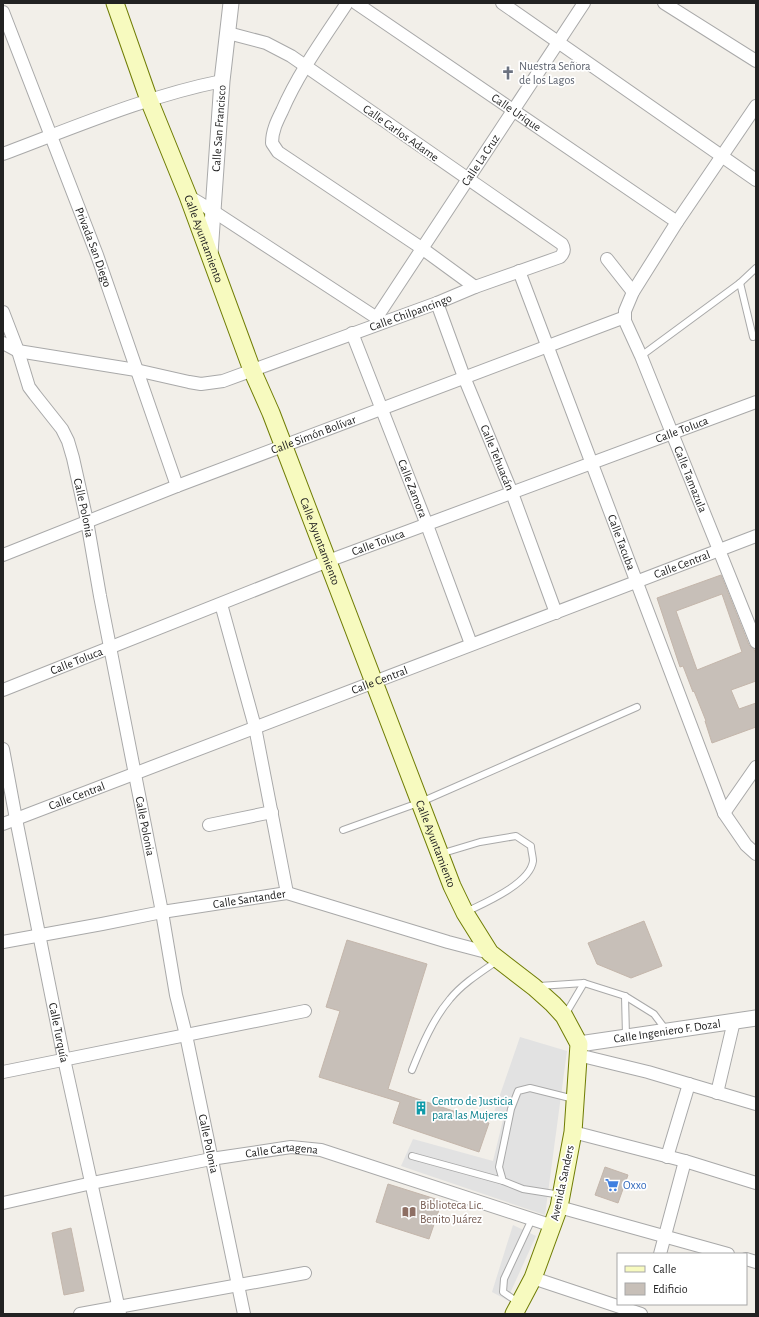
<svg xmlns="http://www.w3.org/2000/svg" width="759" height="1317" font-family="'Alegreya Sans',sans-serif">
<rect width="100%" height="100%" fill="#f2efe9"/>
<g fill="#e2e2e2">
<path d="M520 1037 567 1051 545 1215 401 1166 413 1139 493 1161 503 1120 493 1115Z"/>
<path d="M513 1225 536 1236 507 1300 492 1292Z"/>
</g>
<g fill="#c7bfb8" stroke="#c4b6ab" fill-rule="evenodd">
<path d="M721 575 749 645 754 649 756 655V681L731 690 739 709 756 703V727L712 743 705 721H706L694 691 693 692 683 666 680 667 657 598ZM722 594 742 652 697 670 676 611Z"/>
<path d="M644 921 662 966 631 978 597 964 588 943Z"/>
<path d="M347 940 427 964 388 1089 489 1123 479 1152 393 1123 400 1102 319 1077 340 1011 326 1007Z"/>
<path d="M605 1167 628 1175 618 1203 595 1195Z"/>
<path d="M388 1184 442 1201 429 1239 376 1222Z"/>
<path d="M71 1228 84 1291 64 1295 52 1233Z"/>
</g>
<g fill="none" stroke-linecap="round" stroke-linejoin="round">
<g stroke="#a9a9a9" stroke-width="8">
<g id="service">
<path d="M740 283 753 337"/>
<path d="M641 356 740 283 756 268"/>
<path d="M343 830 421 802 637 707"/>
<path d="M440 854 480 842 516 836 531 846C531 850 533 857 533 861 530 884 484 903 466 912"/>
<path d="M539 986 584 983 625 996 654 1014 666 1030"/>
<path d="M625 996 626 1036"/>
<path d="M565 1015 584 983"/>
<path d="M412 1070C422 1045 433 1019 450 999 462 984 481 972 497 961"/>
<path d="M412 1156 503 1181"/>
<path d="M561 1195 523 1189 503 1181 499 1167 511 1109 518 1091 530 1088 574 1099"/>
<path d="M519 1303 503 1292 504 1279 532 1219"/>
</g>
</g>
<g stroke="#a9a9a9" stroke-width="14">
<g id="minor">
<path d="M347 3C324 38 299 72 282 111 277 121 272 131 272 143L278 152 423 249 475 287"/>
<path id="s1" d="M356 3 677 222"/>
<path d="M502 3 756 180"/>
<path d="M664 3 756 61"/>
<path id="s2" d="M3 12 97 255 177 486"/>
<path id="s3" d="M756 106 677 222 633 292 625 311V321L641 356 756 642"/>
<path d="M3 154C75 127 147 96 222 81"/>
<path d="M188 196 213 211 383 322"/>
<path d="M607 259 633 292"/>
<path id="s4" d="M519 271 724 813 746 845 756 854"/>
<path id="s5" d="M437 303 464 377 512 493 556 613"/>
<path id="s6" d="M3 312 18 351 29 387 35 395 62 429 68 441 73 458 87 521 100 596 162 912 176 995 186 1035 244 1314"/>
<path id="s7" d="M377 317 584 3"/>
<path id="s8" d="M352 333 427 525 471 644"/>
<path id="s9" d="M3 343 18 351 136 370 189 382 201 384 223 381 437 303 475 287 560 257C564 253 565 249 562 244L291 56 266 43 228 33"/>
<path id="s10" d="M3 555 177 486 625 317"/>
<path d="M221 604 255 727 287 893"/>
<path id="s11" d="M3 690 328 561 756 402"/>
<path id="s12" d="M3 749 16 819 64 1059 120 1314"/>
<path d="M724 813 756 767"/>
<path id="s13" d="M3 824 756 536"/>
<path d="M209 825 272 812"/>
<path id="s14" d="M3 942 102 924 162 912 287 893 448 942 490 953"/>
<path d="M578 1055 648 1072 756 1104"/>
<path d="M3 1072 305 1011"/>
<path d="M717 1093 734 1021"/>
<path d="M573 1132 685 1161 756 1183"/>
<path d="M667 1157 689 1084"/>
<path id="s15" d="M3 1203 92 1183 211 1159 291 1147 321 1150 553 1226"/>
<path d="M559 1207 728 1254"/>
<path d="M660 1254 685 1161"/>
<path d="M746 1259 756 1262"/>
<path d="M533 1278 641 1314"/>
<path d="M80 1314 305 1273"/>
</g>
</g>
<g stroke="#a9a9a9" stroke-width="17">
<g id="tertiary">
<path id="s16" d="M210 254 222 81 231 3"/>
<path id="s17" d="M579 1044 756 1018"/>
</g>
</g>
<g stroke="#707d05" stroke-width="19">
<g id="secondary">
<path id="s18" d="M115 3 149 100 188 196 252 370 271 413 452 886 465 913 490 953 534 987 553 1004 564 1016 579 1044 573 1132 559 1207 533 1278 514 1314"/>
</g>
</g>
<use href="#service" stroke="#fff" stroke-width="6"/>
<use href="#minor" stroke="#fff" stroke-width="12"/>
<use href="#tertiary" stroke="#fff" stroke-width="15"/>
<use href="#secondary" stroke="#f7fabf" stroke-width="17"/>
</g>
<defs>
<g id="church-bare" transform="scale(1.08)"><path d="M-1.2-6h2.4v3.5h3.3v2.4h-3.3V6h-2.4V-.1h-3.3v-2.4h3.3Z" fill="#6b7280" stroke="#fff" stroke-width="2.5" paint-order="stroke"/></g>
<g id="building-bare" transform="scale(1.08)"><path d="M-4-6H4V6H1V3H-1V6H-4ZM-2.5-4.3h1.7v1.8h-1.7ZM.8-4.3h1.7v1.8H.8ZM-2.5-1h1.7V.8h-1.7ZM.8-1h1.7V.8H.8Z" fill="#0f9aa8" stroke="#fff" stroke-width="2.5" paint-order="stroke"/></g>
<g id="supermarket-bare" transform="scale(1.08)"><path d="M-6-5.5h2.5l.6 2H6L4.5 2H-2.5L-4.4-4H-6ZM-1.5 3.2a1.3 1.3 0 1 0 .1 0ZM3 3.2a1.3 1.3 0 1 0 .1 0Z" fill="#3f7fe0" stroke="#fff" stroke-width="2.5" paint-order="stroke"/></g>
<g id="library-bare" transform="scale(1.08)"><path d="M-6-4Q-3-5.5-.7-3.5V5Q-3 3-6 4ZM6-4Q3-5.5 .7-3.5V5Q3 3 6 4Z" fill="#8d6e63" stroke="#fff" stroke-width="2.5" paint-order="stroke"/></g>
</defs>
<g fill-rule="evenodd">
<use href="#church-bare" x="508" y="73"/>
<use href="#building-bare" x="421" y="1108"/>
<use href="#supermarket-bare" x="612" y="1185"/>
<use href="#library-bare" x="409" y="1212"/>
</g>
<g text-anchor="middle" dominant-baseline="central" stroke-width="3.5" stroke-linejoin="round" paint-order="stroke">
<g font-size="12" fill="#5b616d" stroke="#fff" text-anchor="start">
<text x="519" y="66">Nuestra Señora<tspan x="519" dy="14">de los Lagos</tspan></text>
</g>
<g font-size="12" fill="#222" stroke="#fff">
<text stroke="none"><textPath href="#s1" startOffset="194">Calle Urique</textPath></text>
<text stroke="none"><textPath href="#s16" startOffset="126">Calle San Francisco</textPath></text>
<text transform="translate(401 133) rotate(35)">Calle Carlos Adame</text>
<text stroke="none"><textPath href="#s7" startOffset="188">Calle La Cruz</textPath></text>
<text stroke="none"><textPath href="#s18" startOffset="252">Calle Ayuntamiento</textPath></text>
<text stroke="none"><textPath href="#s2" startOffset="252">Privada San Diego</textPath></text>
<text stroke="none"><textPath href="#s9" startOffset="425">Calle Chilpancingo</textPath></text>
<text stroke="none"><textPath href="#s11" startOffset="727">Calle Toluca</textPath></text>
<text stroke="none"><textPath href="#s10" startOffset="333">Calle Simón Bolívar</textPath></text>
<text stroke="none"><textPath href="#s5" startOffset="166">Calle Tehuacán</textPath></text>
<text stroke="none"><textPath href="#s3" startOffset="425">Calle Tamazula</textPath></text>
<text stroke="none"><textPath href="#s8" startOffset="167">Calle Zamora</textPath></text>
<text stroke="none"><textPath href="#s6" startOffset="215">Calle Polonia</textPath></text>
<text stroke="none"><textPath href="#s18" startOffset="576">Calle Ayuntamiento</textPath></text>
<text stroke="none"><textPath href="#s4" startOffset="290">Calle Tacuba</textPath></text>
<text stroke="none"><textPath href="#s11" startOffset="403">Calle Toluca</textPath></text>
<text stroke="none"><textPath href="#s13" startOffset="727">Calle Central</textPath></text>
<text stroke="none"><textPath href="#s11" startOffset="79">Calle Toluca</textPath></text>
<text stroke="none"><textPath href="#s13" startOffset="403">Calle Central</textPath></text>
<text stroke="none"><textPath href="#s13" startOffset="79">Calle Central</textPath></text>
<text stroke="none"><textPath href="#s6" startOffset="539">Calle Polonia</textPath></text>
<text stroke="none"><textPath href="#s18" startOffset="900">Calle Ayuntamiento</textPath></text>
<text stroke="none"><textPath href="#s14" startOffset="250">Calle Santander</textPath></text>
<text stroke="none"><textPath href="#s17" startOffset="89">Calle Ingeniero F. Dozal</textPath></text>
<text stroke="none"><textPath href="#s12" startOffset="289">Calle Turquía</textPath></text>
<text stroke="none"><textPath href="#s6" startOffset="863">Calle Polonia</textPath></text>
<text stroke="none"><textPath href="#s15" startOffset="284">Calle Cartagena</textPath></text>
<text transform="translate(562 1183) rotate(-78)">Avenida Sanders</text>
</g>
<g font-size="12" fill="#0d838f" stroke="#fff" text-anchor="start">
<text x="432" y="1101">Centro de Justicia<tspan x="432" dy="14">para las Mujeres</tspan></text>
</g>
<g font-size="12" fill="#366cbe" stroke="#fff" text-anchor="start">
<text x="623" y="1185">Oxxo</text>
</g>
<g font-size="12" fill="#785e54" stroke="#fff" text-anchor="start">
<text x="420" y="1205">Biblioteca Lic.<tspan x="420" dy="14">Benito Juárez</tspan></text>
</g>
</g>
<rect width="759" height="1317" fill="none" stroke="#222222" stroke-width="8"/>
<rect x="617" y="1253" width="130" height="52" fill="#ffffff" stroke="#a7a7a7"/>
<rect x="625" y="1266" width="20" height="6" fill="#f7fabf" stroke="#a7a7a7"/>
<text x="653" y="1273" font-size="12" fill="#222222">Calle</text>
<rect x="625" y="1283" width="20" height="12" fill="#c7bfb8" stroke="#a7a7a7"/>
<text x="653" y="1293" font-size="12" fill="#222222">Edificio</text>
</svg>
